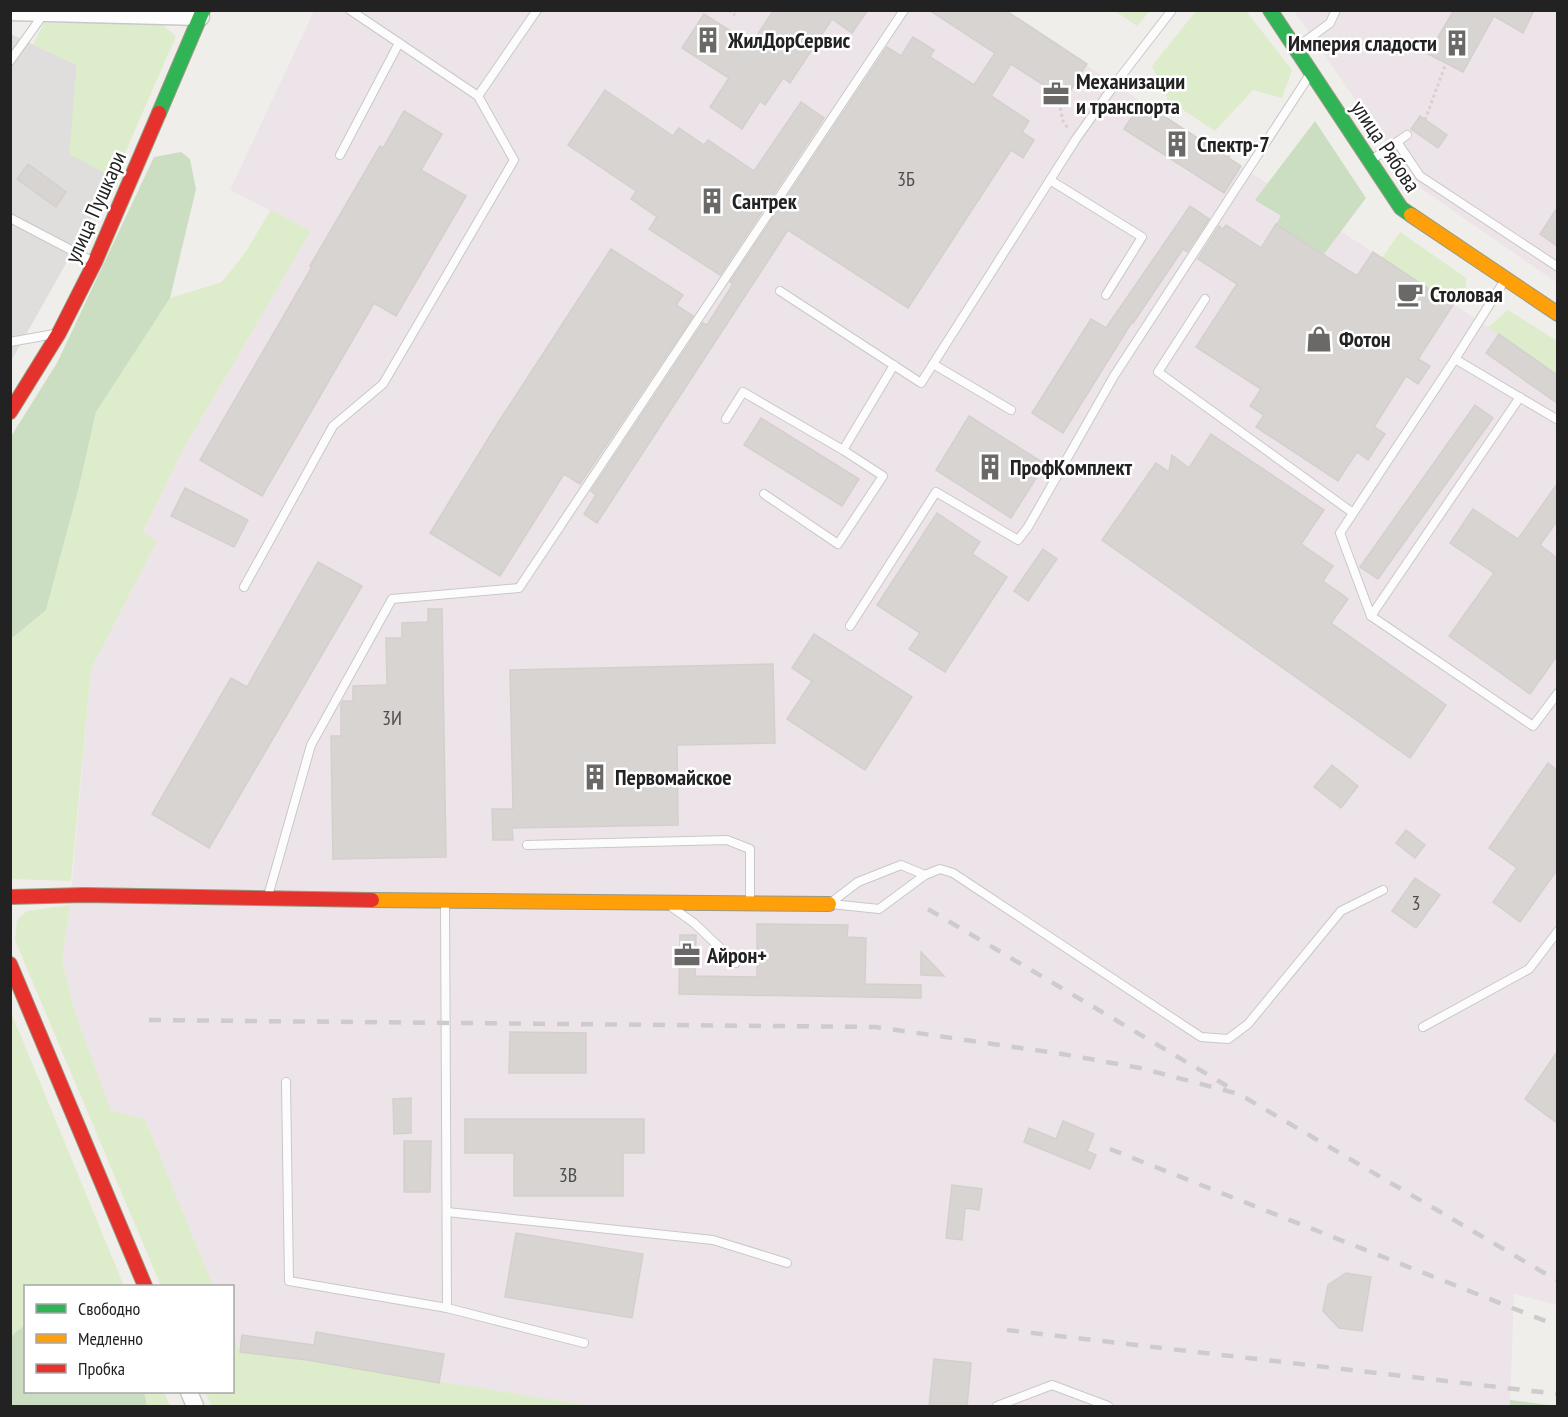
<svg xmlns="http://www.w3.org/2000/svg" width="1568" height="1417" font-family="'PT Sans Narrow',sans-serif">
<rect width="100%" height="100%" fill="#f0eeeb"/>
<path fill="#dfdedc" d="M11 34 77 65 70 153 114 178 11 361Z"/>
<g fill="#ede4e9">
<path d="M314 11H1005L1142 102 1499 334 1557 375 1558 1305 1514 1294 1510 1406H592L311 1361 240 1352 233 1333 232 1286H213L145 1119 111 1111 75 1012 62 960 70 905 91 669 157 541 143 533 181 453 311 231 230 190Z"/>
<path d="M1294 11H1557V283L1413 183Z"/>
</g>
<g fill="#ddeccb">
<path d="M1115 11H1150L1137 26Z"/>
<path d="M1246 11 1292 70 1282 98 1253 90 1215 131 1168 100 1152 66 1196 11Z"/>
<path d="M158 22 176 36 114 178 69 154 77 65 33 44 44 23Z"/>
<path d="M271 210 311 231 181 453 143 532 157 541 91 669 71 881 11 879V639L46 610 79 487 96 412 170 298 222 282 245 253Z"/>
<path d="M1400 232 1466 278V286L1453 305 1382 258Z"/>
<path d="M1508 310 1557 341V375L1488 327Z"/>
<path d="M70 905 62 960 75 1012 111 1111 145 1119 213 1286H161L15 940 17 920 27 911Z"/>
<path d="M10 1010 124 1286H26L25 1325 11 1336Z"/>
<path d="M233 1333 240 1352 311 1361 592 1406H212L205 1392H232Z"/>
<path d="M144 1392H164L170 1406H147Z"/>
</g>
<g fill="#cbdec1">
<path d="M1315 121 1366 198 1324 254 1276 224 1281 216 1255 200Z"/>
<path d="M181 152 190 159 196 189 170 298 96 412 79 487 46 610 11 639 10 438 57 363 154 157Z"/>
<path d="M25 1325 26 1392H144L147 1406H11V1336Z"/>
<path d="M1510 1400 1556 1406H1510Z"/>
</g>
<g fill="#d7d4d2" stroke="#d3d0cc" stroke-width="1.5">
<path d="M774 10H868L852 33 832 19 790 83 783 78 765 105 760 101 742 129 710 107 729 78 682 48 704 14 751 44Z"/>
<path d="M929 10H1005L1087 64 1065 99 1011 64 991 96 1029 121 1022 132 1034 140 1023 158 1011 150 908 308 788 230 597 523 584 514 596 495 591 491 703 323 707 325 733 284 730 282 887 47 901 56 913 37 934 50 930 57 974 85 995 53Z"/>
<path d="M1454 10H1534L1523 33 1494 16 1463 72 1428 54Z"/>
<path d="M605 90 673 136 679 128 704 145 708 140 754 171 801 102 824 118 720 275 649 229 657 217 631 199 636 191 568 145Z"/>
<path d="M1142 102 1241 166 1224 193 1124 129Z"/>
<path d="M404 111 442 134 421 170 466 196 396 316 374 303 262 496 200 460 312 267 310 266 380 146 383 148Z"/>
<path d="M1420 116 1447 135 1438 148 1411 129Z"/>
<path d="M28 164 66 192 56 207 17 179Z"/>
<path d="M1190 206 1209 219 1187 252 1183 249 1133 323 1132 322 1063 433 1032 413 1091 319 1106 328Z"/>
<path d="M1557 208V246L1540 234Z"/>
<path d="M1276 224 1357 276 1373 252 1453 305 1418 359 1430 366 1418 384 1406 376 1374 427 1385 434 1368 460 1357 452 1338 481 1256 427 1264 415 1250 406 1261 389 1196 347 1237 284 1198 259 1219 226 1223 229 1226 225 1261 248Z"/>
<path d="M611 249 683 295 676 305 693 316 580 484 564 474 500 576 430 533 496 426Z"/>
<path d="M1499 334 1557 375V403L1486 353Z"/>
<path d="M1475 405 1493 418 1378 579 1360 567Z"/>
<path d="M969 416 1045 464 1011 518 936 470Z"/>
<path d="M761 418 859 479 842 506 744 445Z"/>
<path d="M1211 434 1324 510 1301 544 1333 566 1323 581 1348 599 1331 623 1446 705 1410 758 1102 540 1156 463 1169 472 1172 455 1189 468Z"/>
<path d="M1557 484V521L1540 545 1557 558V656L1530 694 1449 636 1494 573 1450 543 1473 509 1518 539Z"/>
<path d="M185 488 248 520 234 547 171 516Z"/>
<path d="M937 513 980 542 972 554 1007 577 945 672 909 649 920 633 877 605Z"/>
<path d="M1043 549 1057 559 1028 601 1014 591Z"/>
<path d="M318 562 362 586 209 848 152 814 231 678 247 687Z"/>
<path d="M428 609H442L446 857 333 859 331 736H341V705L343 701H353V686L387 685 386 638H402V623L428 622Z"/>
<path d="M814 634 912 697 865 770 787 719 812 681 792 668Z"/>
<path d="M773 664 775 743 677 745 678 825 512 828 513 840H493L492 809H513L510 670Z"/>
<path d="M1548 763 1557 770V870L1520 922 1493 902 1517 868 1489 848Z"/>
<path d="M1332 765 1358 786 1341 808 1314 787Z"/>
<path d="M1406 830 1425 845 1415 858 1396 843Z"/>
<path d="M1415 878 1440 895 1416 928 1392 911Z"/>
<path d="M757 924 848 925 847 937 866 938 865 984 921 985V998L679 994 680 935H696L695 976 757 977Z"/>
<path d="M921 952 944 976 921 975Z"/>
<path d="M510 1032 586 1033V1073H509Z"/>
<path d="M1557 1052V1123L1525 1099Z"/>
<path d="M411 1098V1133L394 1134 393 1099Z"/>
<path d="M465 1119H644V1153H623V1196H514V1153H465Z"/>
<path d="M1063 1121 1094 1134 1087 1151 1096 1155 1090 1169 1024 1142 1029 1128 1056 1139Z"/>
<path d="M404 1141H431L430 1192H404Z"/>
<path d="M952 1185 982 1189 979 1210 965 1208 962 1240 946 1238Z"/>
<path d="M516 1233 643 1254 632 1318 505 1297Z"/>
<path d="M1346 1273 1371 1277 1362 1331 1339 1328 1323 1311 1328 1285Z"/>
<path d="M316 1332 444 1354 439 1383 307 1360 240 1352 242 1335 314 1345Z"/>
<path d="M934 1359 971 1363 967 1407H929Z"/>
</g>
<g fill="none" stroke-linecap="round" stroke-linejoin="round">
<g stroke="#c9c8c7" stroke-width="10">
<g id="lane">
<path d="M1296 48 1330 23 1336 10"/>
<path d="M10 61 45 12"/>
<path d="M478 96 537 10"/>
<path d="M1397 142 1420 176 1558 267"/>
<path d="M340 155 399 43"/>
<path d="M1370 161 1407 135"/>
<path d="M1050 180 1142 237 1106 295"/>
<path d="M10 218 94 262"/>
<path d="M1505 280 1455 359 1340 533 1371 616 1533 726 1558 693"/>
<path d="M780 291 921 383 1076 139 1115 84 1172 10"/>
<path d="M1205 299 1158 372 1353 513"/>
<path d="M10 342 54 334"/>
<path d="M1455 359 1558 420"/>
<path d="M933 364 1011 410"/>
<path d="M726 419 743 392 843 450 894 365"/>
<path d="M764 494 838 544 883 476 843 450"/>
<path d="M244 587 333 426 383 384 514 160 478 96 350 10"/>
<path d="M1371 616 1520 397"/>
<path d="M850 626 936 492 1018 540 1028 527 1114 376 1309 76"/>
<path d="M527 845 727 840 750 849V903"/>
<path d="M268 896 311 745 392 599 519 588 904 10"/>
<path d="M445 902 447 1308"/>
<path d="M829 904 858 882 901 865 925 875"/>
<path d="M831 904 879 909 925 875 940 869 953 873 1201 1037 1228 1039 1248 1024 1341 911 1383 890"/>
<path d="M673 908 694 923 736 963"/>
<path d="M1423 1027 1529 969 1558 931"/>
<path d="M286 1082 289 1281 447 1308 584 1343"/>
<path d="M447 1212 713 1240 787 1263"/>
<path d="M997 1406 1052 1385 1108 1406"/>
</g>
</g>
<g stroke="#c9c8c7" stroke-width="19">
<g id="street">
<path d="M10 12 201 17"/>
<path d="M189 1392 195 1406"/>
</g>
</g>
<g stroke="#999a82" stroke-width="16">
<g id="fast">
<path d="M1270 10 1401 208 1411 215"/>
<path d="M159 113 203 10"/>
</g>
</g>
<g stroke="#999a82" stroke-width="16">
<g id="slow">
<path d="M1411 215 1558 314"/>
<path d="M372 900 829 904"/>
</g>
</g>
<g stroke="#999a82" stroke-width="16">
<g id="jam">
<path d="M10 412 59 333 95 262 159 113"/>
<path d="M10 897 84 895 372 900"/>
<path d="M10 964 145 1286"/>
</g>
</g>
<g stroke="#dccecd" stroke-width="3" stroke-dasharray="3 3" stroke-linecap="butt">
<path d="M729 10 735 15"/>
<path d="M1059 102 1063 121 1069 130"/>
<path d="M1425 120 1446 63"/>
<path d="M1228 158 1235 146 1244 153"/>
</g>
<use href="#lane" stroke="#fdfcfc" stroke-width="8"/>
<use href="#street" stroke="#fdfcfc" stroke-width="16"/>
<use href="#fast" stroke="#30b455" stroke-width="14"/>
<use href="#slow" stroke="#ff9f0a" stroke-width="14"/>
<use href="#jam" stroke="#e5322d" stroke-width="14"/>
<g stroke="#ccc" stroke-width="4.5" stroke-dasharray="12 12" stroke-linecap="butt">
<path d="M928 909 1227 1086"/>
<path d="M149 1020 876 1027 1062 1054 1140 1068 1239 1094 1558 1281"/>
<path d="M1110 1149 1558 1326"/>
<path d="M1007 1330 1558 1394"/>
</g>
</g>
<defs>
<g id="building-bare" transform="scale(2.07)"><path d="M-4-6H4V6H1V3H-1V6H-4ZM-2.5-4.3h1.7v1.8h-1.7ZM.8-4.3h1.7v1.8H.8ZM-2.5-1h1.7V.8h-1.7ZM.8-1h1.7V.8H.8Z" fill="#6a6968" stroke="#fff" stroke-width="2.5" paint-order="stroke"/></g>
<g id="office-bare" transform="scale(2.07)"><path d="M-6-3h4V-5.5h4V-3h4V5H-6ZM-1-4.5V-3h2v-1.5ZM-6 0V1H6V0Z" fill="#6a6968" stroke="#fff" stroke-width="2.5" paint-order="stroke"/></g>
<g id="cafe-bare" transform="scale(2.07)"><path d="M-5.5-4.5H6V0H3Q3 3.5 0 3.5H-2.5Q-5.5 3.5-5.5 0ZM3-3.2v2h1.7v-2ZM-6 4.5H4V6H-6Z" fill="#6a6968" stroke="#fff" stroke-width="2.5" paint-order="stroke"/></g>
<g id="shop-bare" transform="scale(2.07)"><path d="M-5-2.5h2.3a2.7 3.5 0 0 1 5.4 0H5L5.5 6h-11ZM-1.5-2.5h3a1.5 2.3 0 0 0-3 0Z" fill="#6a6968" stroke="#fff" stroke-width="2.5" paint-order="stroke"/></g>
</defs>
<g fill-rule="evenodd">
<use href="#building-bare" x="708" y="40"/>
<use href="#building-bare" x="1457" y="43"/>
<use href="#office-bare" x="1056" y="94"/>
<use href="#building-bare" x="1177" y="144"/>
<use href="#building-bare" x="712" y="201"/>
<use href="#cafe-bare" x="1410" y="294"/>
<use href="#shop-bare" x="1319" y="339"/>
<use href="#building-bare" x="990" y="467"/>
<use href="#building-bare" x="595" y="777"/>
<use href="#office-bare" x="687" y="955"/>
</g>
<g text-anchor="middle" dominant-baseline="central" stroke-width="5" stroke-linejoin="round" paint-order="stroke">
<g font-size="20" fill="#4f4e4e">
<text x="906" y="179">3Б</text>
<text x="392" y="718">3И</text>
<text x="1416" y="903">3</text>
<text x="568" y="1175">3В</text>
</g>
<g font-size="22" font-weight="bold" fill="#222" stroke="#fff" text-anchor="start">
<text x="728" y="40">ЖилДорСервис</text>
<text x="1437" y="43" text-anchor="end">Империя сладости</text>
<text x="1076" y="81">Механизации<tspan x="1076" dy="25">и транспорта</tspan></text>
<text x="1197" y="144">Спектр-7</text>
<text x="732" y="201">Сантрек</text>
<text x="1430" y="294">Столовая</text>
<text x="1339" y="339">Фотон</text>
<text x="1010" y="467">ПрофКомплект</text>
<text x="615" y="777">Первомайское</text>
<text x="707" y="955">Айрон+</text>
</g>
<g font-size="22" fill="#222" stroke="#fff">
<text transform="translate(1386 146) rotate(56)">улица Рябова</text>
<text transform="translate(95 207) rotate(-66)">улица Пушкари</text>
</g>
</g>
<rect width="1568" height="1417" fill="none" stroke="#222222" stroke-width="24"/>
<rect x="24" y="1285" width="210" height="108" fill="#ffffff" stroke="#a7a7a7" stroke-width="1.5"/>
<rect x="36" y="1304" width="30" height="9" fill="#30b455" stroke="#a7a7a7" stroke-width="1.5"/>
<text x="78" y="1315" font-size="18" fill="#222222">Свободно</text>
<rect x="36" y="1334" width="30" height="9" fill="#ff9f0a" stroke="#a7a7a7" stroke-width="1.5"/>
<text x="78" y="1345" font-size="18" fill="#222222">Медленно</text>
<rect x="36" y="1364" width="30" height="9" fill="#e5322d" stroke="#a7a7a7" stroke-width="1.5"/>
<text x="78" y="1375" font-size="18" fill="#222222">Пробка</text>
</svg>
